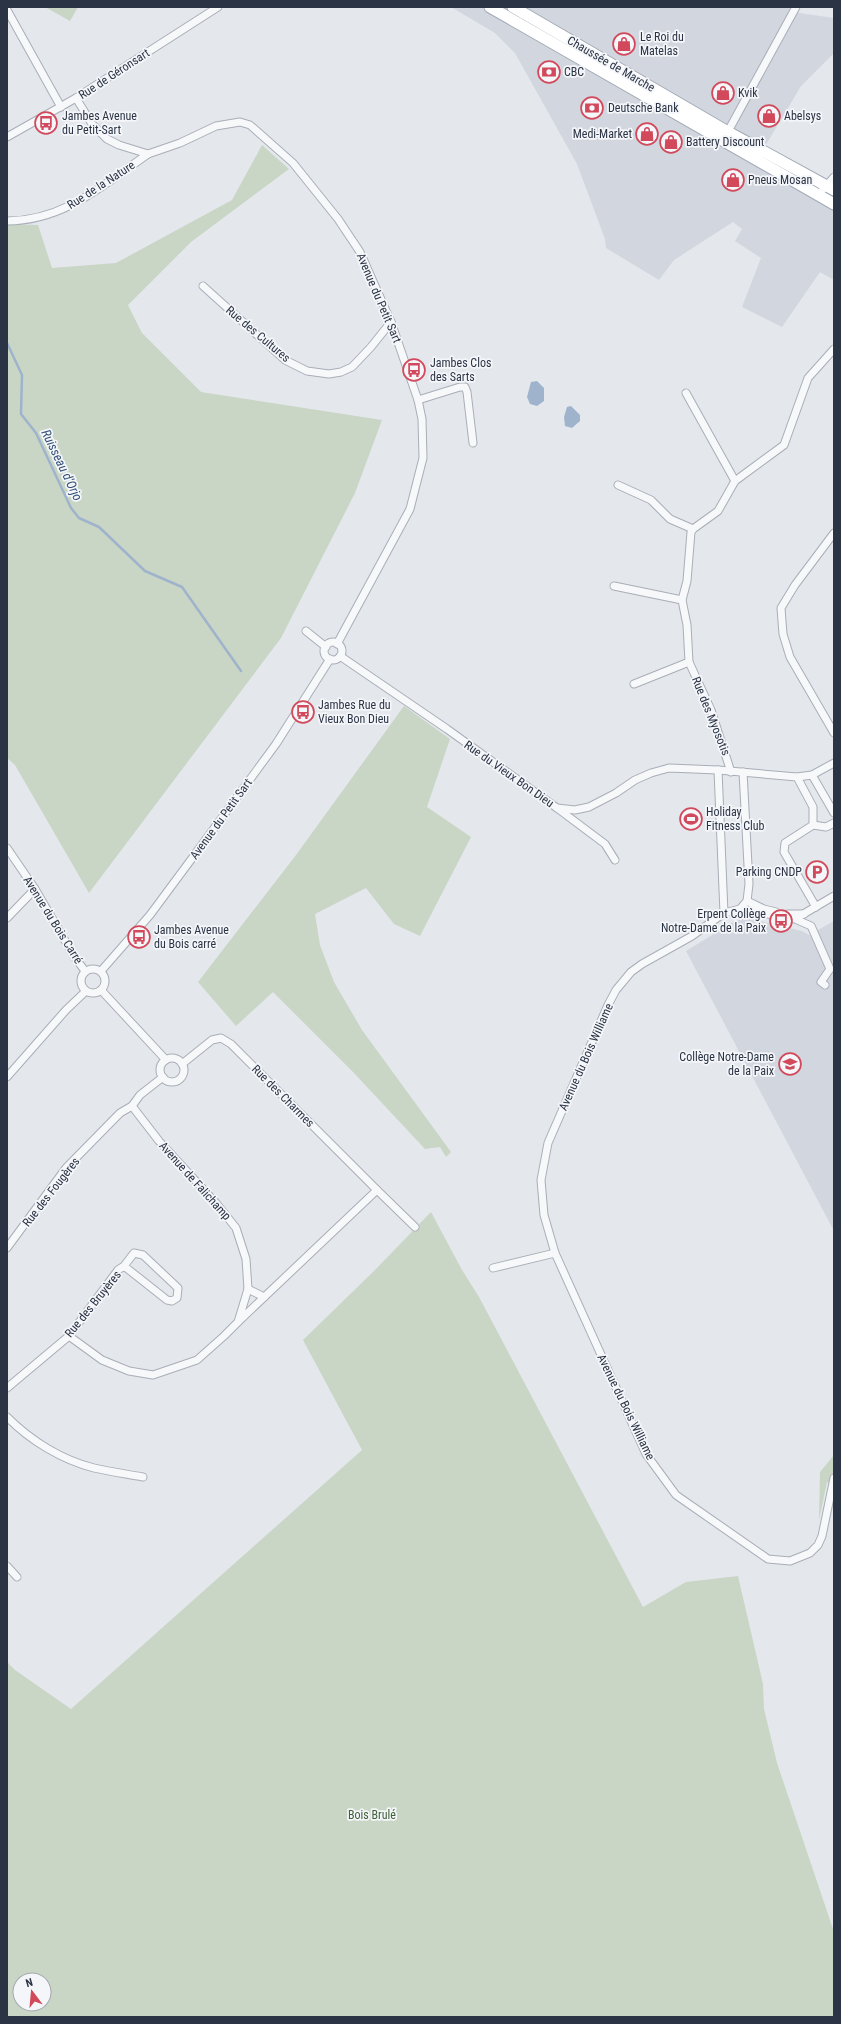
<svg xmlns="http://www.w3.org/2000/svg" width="841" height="2024" font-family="'Roboto Condensed',sans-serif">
<rect width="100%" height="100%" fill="#e4e7ec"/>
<g fill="#d2d6de">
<path d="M451 7H787L799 13 834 18V53L801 86 764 148 830 185 834 181V280L820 272 782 327 742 307 761 258 735 241 742 229 733 222 674 260 659 280 606 248 605 239 577 164 515 53 495 33Z"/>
<path d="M747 918 802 931 809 935 834 921V1231L686 951 735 921Z"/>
</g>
<g fill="#c9d6c5" fill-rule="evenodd">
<path d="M45 7H78L70 21Z"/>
<path d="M262 145 289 169 191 242 128 305 142 333 201 392 382 420 355 493 281 638 89 893 15 765 7 758V224L38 225 52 268 116 263 232 200Z"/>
<path d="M404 706 450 739 427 807 471 837 420 936 394 924 366 888 315 914 320 945 334 982 362 1030 451 1152 446 1157 440 1147 425 1149 353 1072 273 992 236 1026 198 982 296 855Z"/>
<path d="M431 1212 462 1270 479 1297 643 1607 686 1582 738 1576 763 1684 764 1709 777 1763 834 1932V2017H7V1662L15 1670 71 1709 362 1450 303 1340 374 1271ZM20 1980H44V2004H20Z"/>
<path d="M834 1455V1484L827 1482 819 1520 820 1472Z"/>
</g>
<g fill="#9fb4cc">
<path d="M537 381 544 388V401L537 406 530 404 527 397 531 382Z"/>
<path d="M571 406 580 415V421L572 428 565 426 564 417 567 407Z"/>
</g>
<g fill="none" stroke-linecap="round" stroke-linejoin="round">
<path stroke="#9fb4cc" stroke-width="2.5" d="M7 343 22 375 21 414 36 433 71 508 79 518 99 527 145 571 182 587 241 671"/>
<g stroke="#a9aeb7" stroke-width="9">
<g id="street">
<path d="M7 10 61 107"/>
<path d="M76 98 92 124 107 139 119 145 148 154 180 143 216 126 240 122 250 125 293 163 338 219 360 252 391 322 418 400 422 419 423 458 410 509 337 644"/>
<path d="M726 135 796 7"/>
<path d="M7 137 76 98 218 7"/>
<path d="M818 195 834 177"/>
<path d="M7 221C64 221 103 185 148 154"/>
<path d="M203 286 285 360 307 371 329 374 341 372 352 367 371 347 391 322"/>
<path d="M686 393 735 481"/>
<path d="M418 400 460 387H465L467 392 473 443"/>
<path d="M618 485 651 500 670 519 693 529"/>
<path d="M834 533 795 585 781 608 783 634 790 657 834 733"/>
<path d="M614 586 682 600"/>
<path d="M306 631 326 647"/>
<circle cx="333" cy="651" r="9"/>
<path d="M340 656 447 729 557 808 575 810 589 807 616 793 635 780 651 773 669 768 718 770 797 777 812 775 834 763"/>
<path d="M634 684 689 662"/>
<path d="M718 770 724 913"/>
<path d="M731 772 711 710 689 662 687 625 682 600 687 581 691 532 693 529 718 511 735 481 784 445 808 378 834 349"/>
<path d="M812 775 834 813"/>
<path d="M797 777 813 807V825L785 843 784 852 816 907"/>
<path d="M557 808 605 844 615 860"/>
<path d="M813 825 826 827 834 823"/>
<path d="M7 848 35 889 74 956 85 971"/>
<path d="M747 901 764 909 776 912"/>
<path d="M740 909 747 901 749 884 743 772"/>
<path d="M788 914H804"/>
<path d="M800 916 834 896"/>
<path d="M7 918 35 889"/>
<path d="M811 926 795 919 740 909 724 913 692 936 642 964 631 972 616 990 608 1005 548 1143 541 1180 544 1215 555 1253 646 1454 676 1495 768 1559 790 1561 810 1553 818 1545 822 1536 834 1478"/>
<path d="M812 928 830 969 821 982 825 985"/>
<circle cx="93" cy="981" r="12"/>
<path d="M101 971 150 915 193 857 276 744 330 659"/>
<path d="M101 990 166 1060"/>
<circle cx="172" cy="1070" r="12"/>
<path d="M182 1064 212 1040 221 1038 231 1044 377 1190 239 1321"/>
<path d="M7 1077 66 1010 86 991"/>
<path d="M377 1190 415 1227"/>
<path d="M7 1248 66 1168 120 1113 132 1106"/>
<path d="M493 1268 555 1253"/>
<path d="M248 1289 264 1297"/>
<path d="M69 1336 102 1360 129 1371 153 1375 197 1360 224 1336 238 1322 248 1289 246 1259 236 1228 216 1203 159 1141 132 1106 140 1095 163 1077"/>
<path d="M7 1388 69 1336 118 1270 124 1266 167 1300 172 1301 177 1298 178 1288 143 1255 134 1253 124 1266"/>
<path d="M7 1417C31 1441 62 1460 94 1468 111 1472 127 1474 143 1477"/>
<path d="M7 1566 17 1577"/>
</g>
</g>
<g stroke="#a3abb8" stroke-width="13">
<g id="primary">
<path d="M490 7 834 204"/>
<path d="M513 7 728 132 834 190"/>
</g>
</g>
<use href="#street" stroke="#f7f8fa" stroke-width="7"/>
<use href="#primary" stroke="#fff" stroke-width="11"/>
</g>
<defs>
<g id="shop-ring" transform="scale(1.15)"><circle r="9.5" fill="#f4f6f9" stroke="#d1495b" stroke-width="1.5"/><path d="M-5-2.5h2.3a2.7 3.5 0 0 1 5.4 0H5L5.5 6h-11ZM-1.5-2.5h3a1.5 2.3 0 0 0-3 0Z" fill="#d1495b"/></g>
<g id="bank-ring" transform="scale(1.15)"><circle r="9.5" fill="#f4f6f9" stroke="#d1495b" stroke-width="1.5"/><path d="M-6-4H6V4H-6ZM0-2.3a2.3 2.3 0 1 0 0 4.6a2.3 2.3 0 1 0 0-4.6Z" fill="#d1495b"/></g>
<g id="bus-ring" transform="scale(1.15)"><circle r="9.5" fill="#f4f6f9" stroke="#d1495b" stroke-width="1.5"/><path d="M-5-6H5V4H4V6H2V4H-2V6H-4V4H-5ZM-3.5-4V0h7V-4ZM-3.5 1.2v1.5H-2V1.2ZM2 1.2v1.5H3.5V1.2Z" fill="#d1495b"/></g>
<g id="stadium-ring" transform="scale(1.15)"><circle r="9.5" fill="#f4f6f9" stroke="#d1495b" stroke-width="1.5"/><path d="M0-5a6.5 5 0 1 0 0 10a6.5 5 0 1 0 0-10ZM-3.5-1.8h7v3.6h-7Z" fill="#d1495b"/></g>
<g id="parking-ring" transform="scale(1.15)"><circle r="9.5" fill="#f4f6f9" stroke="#d1495b" stroke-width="1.5"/><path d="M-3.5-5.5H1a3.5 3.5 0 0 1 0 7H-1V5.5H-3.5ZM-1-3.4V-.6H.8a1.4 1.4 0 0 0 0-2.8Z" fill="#d1495b"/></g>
<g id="school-ring" transform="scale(1.15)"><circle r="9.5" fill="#f4f6f9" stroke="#d1495b" stroke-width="1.5"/><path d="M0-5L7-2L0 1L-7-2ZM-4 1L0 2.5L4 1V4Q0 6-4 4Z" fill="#d1495b"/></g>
</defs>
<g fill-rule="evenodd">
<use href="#shop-ring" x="624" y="44"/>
<use href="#bank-ring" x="549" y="72"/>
<use href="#shop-ring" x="723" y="93"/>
<use href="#bank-ring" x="592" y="108"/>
<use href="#shop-ring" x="769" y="116"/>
<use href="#bus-ring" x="46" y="123"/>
<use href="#shop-ring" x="647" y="134"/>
<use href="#shop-ring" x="671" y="142"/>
<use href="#shop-ring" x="733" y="180"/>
<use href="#bus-ring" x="414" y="370"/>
<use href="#bus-ring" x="303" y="712"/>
<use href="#stadium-ring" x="691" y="819"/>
<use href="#parking-ring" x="817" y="872"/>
<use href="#bus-ring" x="781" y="921"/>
<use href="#bus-ring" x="139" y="937"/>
<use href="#school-ring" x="790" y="1064"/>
</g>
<g text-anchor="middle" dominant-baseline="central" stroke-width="3.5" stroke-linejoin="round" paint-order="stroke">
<g font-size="12" fill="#2b3445" stroke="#f4f6f9" text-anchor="start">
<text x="640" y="37">Le Roi du<tspan x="640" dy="14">Matelas</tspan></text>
<text x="564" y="72">CBC</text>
<text x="738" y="93">Kvik</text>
<text x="608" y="108">Deutsche Bank</text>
<text x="62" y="116">Jambes Avenue<tspan x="62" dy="14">du Petit-Sart</tspan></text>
<text x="784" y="116">Abelsys</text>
<text x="632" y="134" text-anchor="end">Medi-Market</text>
<text x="686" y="142">Battery Discount</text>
<text x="748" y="180">Pneus Mosan</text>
<text x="430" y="363">Jambes Clos<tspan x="430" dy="14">des Sarts</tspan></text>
<text x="318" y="705">Jambes Rue du<tspan x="318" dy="14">Vieux Bon Dieu</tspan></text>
<text x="706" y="812">Holiday<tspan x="706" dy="14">Fitness Club</tspan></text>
<text x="802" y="872" text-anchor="end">Parking CNDP</text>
<text x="766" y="914" text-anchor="end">Erpent Collège<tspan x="766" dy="14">Notre-Dame de la Paix</tspan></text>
<text x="154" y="930">Jambes Avenue<tspan x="154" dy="14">du Bois carré</tspan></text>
<text x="774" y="1057" text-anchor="end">Collège Notre-Dame<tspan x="774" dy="14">de la Paix</tspan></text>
</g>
<g font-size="12" fill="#2b3445" stroke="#f4f6f9">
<text transform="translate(611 64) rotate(30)">Chaussée de Marche</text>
<text transform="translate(114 74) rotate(-33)">Rue de Géronsart</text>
<text transform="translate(101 185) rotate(-33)">Rue de la Nature</text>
<text transform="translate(379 298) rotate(67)">Avenue du Petit Sart</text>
<text transform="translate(258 334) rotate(40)">Rue des Cultures</text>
<text transform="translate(711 716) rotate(68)">Rue des Myosotis</text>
<text transform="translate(509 774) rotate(35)">Rue du Vieux Bon Dieu</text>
<text transform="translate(221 819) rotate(-54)">Avenue du Petit Sart</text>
<text transform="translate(53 920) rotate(58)">Avenue du Bois Carré</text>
<text transform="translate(586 1057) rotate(-66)">Avenue du Bois Williame</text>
<text transform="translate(283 1096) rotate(45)">Rue des Charmes</text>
<text transform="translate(195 1181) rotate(48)">Avenue de Falichamp</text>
<text transform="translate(51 1192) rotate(-52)">Rue des Fougères</text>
<text transform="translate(93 1304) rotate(-51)">Rue des Bruyères</text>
<text transform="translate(626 1407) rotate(64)">Avenue du Bois Williame</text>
</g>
<g font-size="12" fill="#3f6138" stroke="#f4f6f9">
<text x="372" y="1815">Bois Brulé</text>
</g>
<g font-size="13" font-style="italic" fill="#34527a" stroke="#f4f6f9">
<text transform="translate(62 465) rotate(64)">Ruisseau d'Orjo</text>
</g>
</g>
<rect width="841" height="2024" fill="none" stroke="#2b3445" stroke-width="16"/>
<g transform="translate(32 1992) rotate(344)"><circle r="19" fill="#f4f6f9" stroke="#a4a8b1"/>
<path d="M0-3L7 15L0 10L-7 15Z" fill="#d1495b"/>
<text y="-6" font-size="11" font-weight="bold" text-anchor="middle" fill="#2b3445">N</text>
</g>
</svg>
